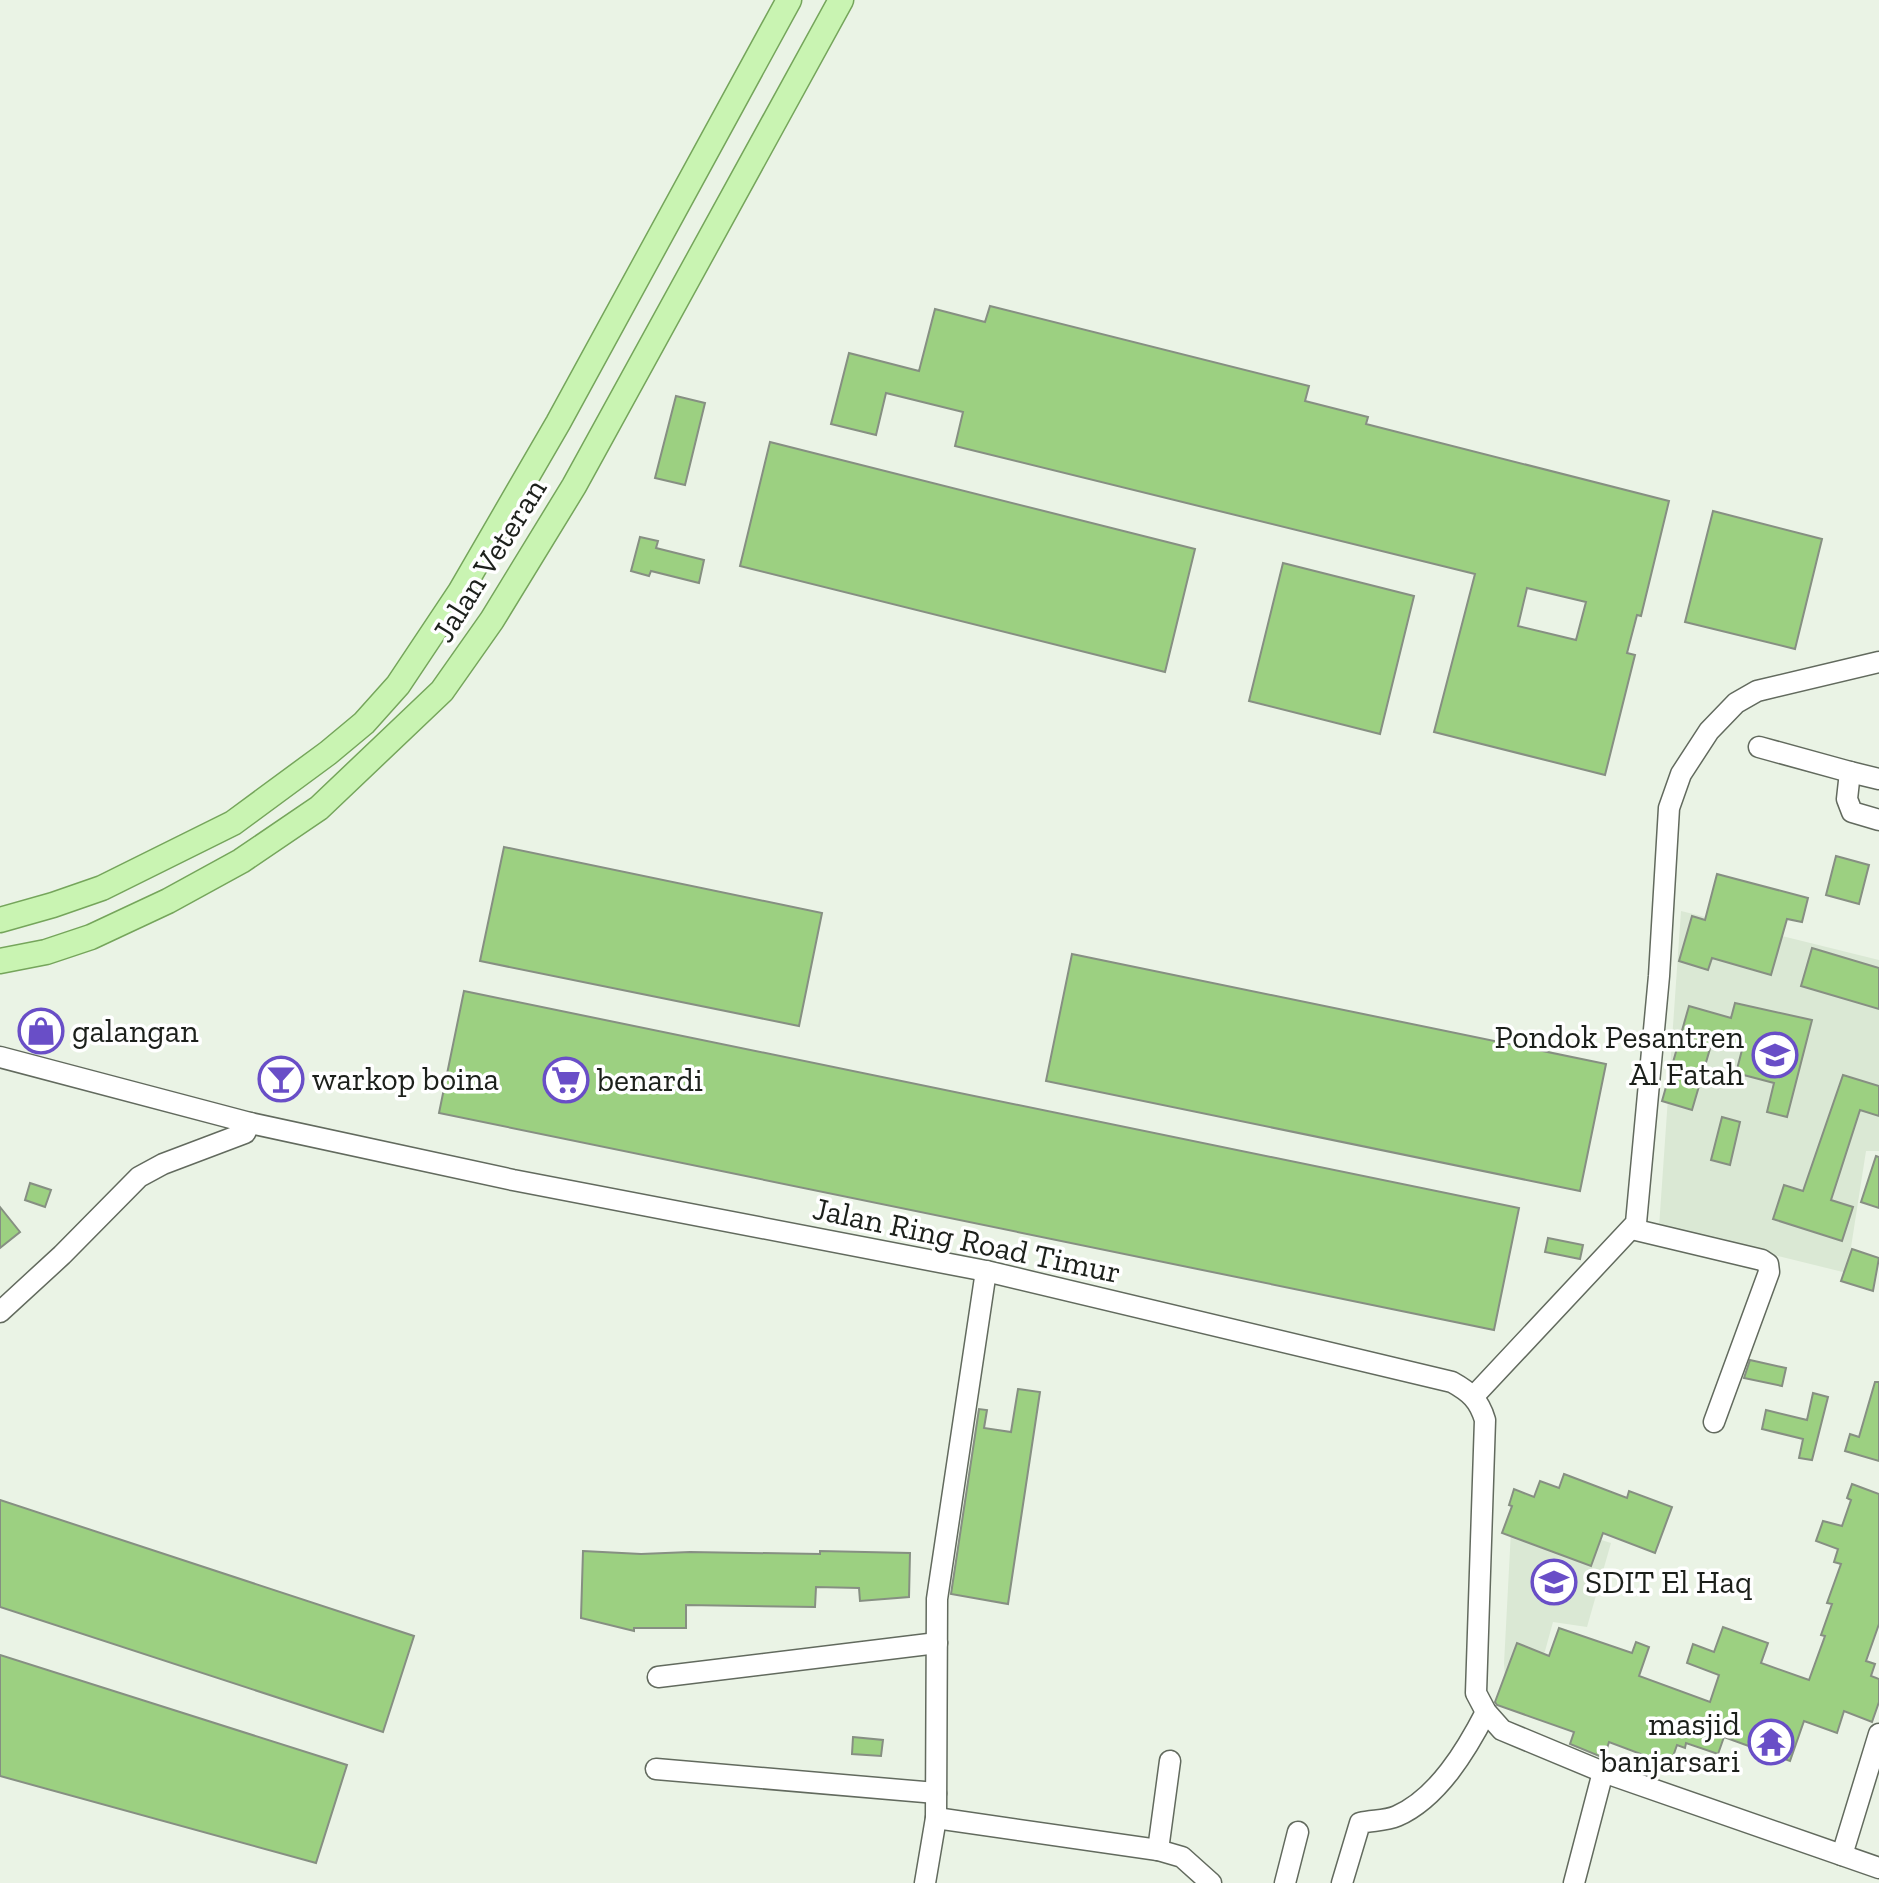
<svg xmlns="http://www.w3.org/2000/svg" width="1879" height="1883" font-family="'Zilla Slab',serif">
<rect width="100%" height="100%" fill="#eaf3e5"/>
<g fill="#dae8d4">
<path d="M1681 911 1879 960V1151H1866L1847 1273 1659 1227Z"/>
<path d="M1512 1512 1611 1543 1587 1627 1553 1622 1528 1713 1507 1699 1504 1664Z"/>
</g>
<g fill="#9cd081" stroke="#868f82" stroke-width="2" fill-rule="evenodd">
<path d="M990 306 1309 386 1305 401 1368 417 1366 424 1669 501 1641 616 1637 615 1627 653 1635 655 1605 775 1434 732 1475 574 955 446 963 412 886 393 876 435 831 424 849 353 919 371 935 309 985 322ZM1527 588 1586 602 1576 640 1518 626Z"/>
<path d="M676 396 705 403 685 485 655 478Z"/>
<path d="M770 442 1195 549 1165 672 740 566Z"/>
<path d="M1713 511 1822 539 1795 649 1685 622Z"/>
<path d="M640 537 658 541 656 548 704 560 699 583 651 571 649 576 631 571Z"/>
<path d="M1283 563 1414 596 1380 734 1249 701Z"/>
<path d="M504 847 822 913 799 1026 480 961Z"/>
<path d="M1836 856 1869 865 1859 904 1826 895Z"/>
<path d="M1717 874 1808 898 1802 922 1787 919 1771 975 1712 958 1708 970 1679 961 1692 916 1705 920Z"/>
<path d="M1812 948 1879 968V1009L1801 986Z"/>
<path d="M1072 954 1606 1064 1580 1191 1046 1081Z"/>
<path d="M464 991 1519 1208 1494 1330 439 1113Z"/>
<path d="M1735 1003 1812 1020 1787 1117 1767 1112 1774 1083 1736 1073 1742 1050 1712 1042 1692 1110 1662 1101 1689 1006 1731 1018Z"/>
<path d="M1843 1075 1879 1086V1116L1860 1110 1831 1200 1853 1207 1842 1241 1773 1219 1784 1185 1803 1191Z"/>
<path d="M1722 1117 1740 1122 1730 1165 1711 1160Z"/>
<path d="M1876 1156 1879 1157V1208L1861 1202Z"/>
<path d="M30 1183 51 1190 45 1207 25 1200Z"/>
<path d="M0 1207 20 1232 0 1248Z"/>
<path d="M1548 1238 1583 1245 1580 1259 1545 1252Z"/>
<path d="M1852 1249 1879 1258 1873 1291 1841 1281Z"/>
<path d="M1750 1360 1786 1368 1782 1386 1744 1378Z"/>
<path d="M1875 1382H1879V1461L1845 1451 1850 1434 1859 1437Z"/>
<path d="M1018 1389 1040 1392 1008 1604 951 1594 979 1409 987 1410 984 1428 1011 1432Z"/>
<path d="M1813 1393 1828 1397 1812 1460 1799 1458 1803 1439 1762 1429 1766 1410 1807 1420Z"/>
<path d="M1564 1474 1627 1498 1629 1491 1672 1507 1655 1553 1603 1533 1591 1566 1502 1533 1512 1506 1509 1505 1514 1489 1534 1497 1540 1481 1559 1488Z"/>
<path d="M1852 1484 1879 1494V1624L1866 1661 1875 1664 1871 1676 1879 1679V1702L1872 1722 1844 1711 1837 1733 1804 1721 1790 1761 1724 1737 1718 1754 1686 1743 1685 1748 1677 1745 1670 1765 1609 1742 1604 1758 1570 1744 1574 1732 1497 1705 1495 1702 1517 1643 1549 1656 1559 1628 1632 1653 1636 1642 1649 1647 1639 1676 1710 1702 1719 1675 1687 1663 1693 1644 1714 1652 1723 1627 1768 1643 1761 1663 1809 1680 1825 1636 1821 1635 1832 1604 1827 1603 1841 1564 1834 1562 1838 1549 1816 1541 1823 1521 1842 1526 1851 1500 1847 1498Z"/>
<path d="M0 1500 414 1636 383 1732 0 1607Z"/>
<path d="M583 1551 641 1554 690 1552 820 1554V1551L910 1553 909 1597 860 1601 859 1588 816 1587 815 1607 686 1605V1628H634V1631L581 1618Z"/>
<path d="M0 1655 347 1765 316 1863 0 1776Z"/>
<path d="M853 1737 883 1740 881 1756 852 1754Z"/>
</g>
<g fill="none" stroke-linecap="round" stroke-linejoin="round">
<g stroke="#626a5e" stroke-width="23">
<g id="minor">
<path d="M1759 747 1850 772 1847 799 1852 812 1879 820"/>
<path d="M1850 772 1879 779"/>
<path d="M0 1057 250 1123 513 1180 986 1271 1452 1382C1470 1392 1479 1400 1485 1420L1476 1693 1486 1712 1502 1730 1603 1772 1879 1868"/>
<path d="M1632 1229 1762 1260 1768 1264 1769 1272 1714 1422"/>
<path d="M0 1312 62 1255 139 1177 163 1164 245 1133 250 1123"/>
<path d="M1474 1396 1636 1223 1659 976 1669 808 1681 774 1709 731 1736 703 1757 691 1879 662"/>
<path d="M658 1677 937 1643"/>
<path d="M656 1769 936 1793"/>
<path d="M936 1818 1158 1850 1182 1857 1211 1883"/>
<path d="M1158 1850 1170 1761"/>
<path d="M1842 1855 1879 1734"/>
<path d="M925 1883 936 1818 937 1599 986 1271"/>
<path d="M1285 1883 1298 1832"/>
<path d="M1342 1883 1360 1823C1373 1820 1386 1821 1397 1816 1438 1798 1467 1749 1486 1712"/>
<path d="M1574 1883 1603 1772"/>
</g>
</g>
<g stroke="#75a55b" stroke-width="27">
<g id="major">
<path d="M0 920 53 905 102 888 233 823 328 753 364 723 398 685 460 592 558 423 789 0"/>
<path d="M0 961 46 952 91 937 168 901 241 861 319 808 442 691 492 620 574 486 841 0"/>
</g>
</g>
<use href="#minor" stroke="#fff" stroke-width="20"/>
<use href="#major" stroke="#c9f4b2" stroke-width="24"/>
</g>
<defs>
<g id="shop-ring" transform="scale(2.3)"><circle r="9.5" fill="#fff" stroke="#694ec7" stroke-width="1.5"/><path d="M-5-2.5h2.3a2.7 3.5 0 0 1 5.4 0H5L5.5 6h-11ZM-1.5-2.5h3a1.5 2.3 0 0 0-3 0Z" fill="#694ec7"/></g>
<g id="school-ring" transform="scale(2.3)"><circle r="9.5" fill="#fff" stroke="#694ec7" stroke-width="1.5"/><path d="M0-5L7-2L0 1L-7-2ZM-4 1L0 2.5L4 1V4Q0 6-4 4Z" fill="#694ec7"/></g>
<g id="bar-ring" transform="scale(2.3)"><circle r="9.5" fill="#fff" stroke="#694ec7" stroke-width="1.5"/><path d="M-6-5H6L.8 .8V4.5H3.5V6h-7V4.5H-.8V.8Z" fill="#694ec7"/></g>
<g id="supermarket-ring" transform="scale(2.3)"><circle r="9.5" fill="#fff" stroke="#694ec7" stroke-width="1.5"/><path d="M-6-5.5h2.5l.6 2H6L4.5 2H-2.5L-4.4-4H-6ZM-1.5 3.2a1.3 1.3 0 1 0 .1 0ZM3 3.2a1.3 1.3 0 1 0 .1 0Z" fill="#694ec7"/></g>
<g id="temple-ring" transform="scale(2.3)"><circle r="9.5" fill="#fff" stroke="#694ec7" stroke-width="1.5"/><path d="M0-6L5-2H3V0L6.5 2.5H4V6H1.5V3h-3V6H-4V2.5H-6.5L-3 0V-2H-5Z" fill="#694ec7"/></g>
</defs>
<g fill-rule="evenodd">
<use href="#shop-ring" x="41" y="1031"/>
<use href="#school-ring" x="1775" y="1055"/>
<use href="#bar-ring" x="281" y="1079"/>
<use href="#supermarket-ring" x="566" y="1080"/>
<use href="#school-ring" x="1554" y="1582"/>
<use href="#temple-ring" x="1771" y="1742"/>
</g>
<g text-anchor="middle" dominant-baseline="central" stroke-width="7" stroke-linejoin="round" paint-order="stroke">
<g font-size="32" fill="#1c201b" stroke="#fff">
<text transform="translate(489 560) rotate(-58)">Jalan Veteran</text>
<text transform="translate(967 1240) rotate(12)">Jalan Ring Road Timur</text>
</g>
<g font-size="32" fill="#1c201b" stroke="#fff" text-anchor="start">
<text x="72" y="1031">galangan</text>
<text x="1744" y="1037" text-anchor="end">Pondok Pesantren<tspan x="1744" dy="37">Al Fatah</tspan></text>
<text x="312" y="1079">warkop boina</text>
<text x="597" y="1080">benardi</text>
<text x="1585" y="1582">SDIT El Haq</text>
<text x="1740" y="1724" text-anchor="end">masjid<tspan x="1740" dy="37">banjarsari</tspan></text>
</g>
</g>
</svg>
